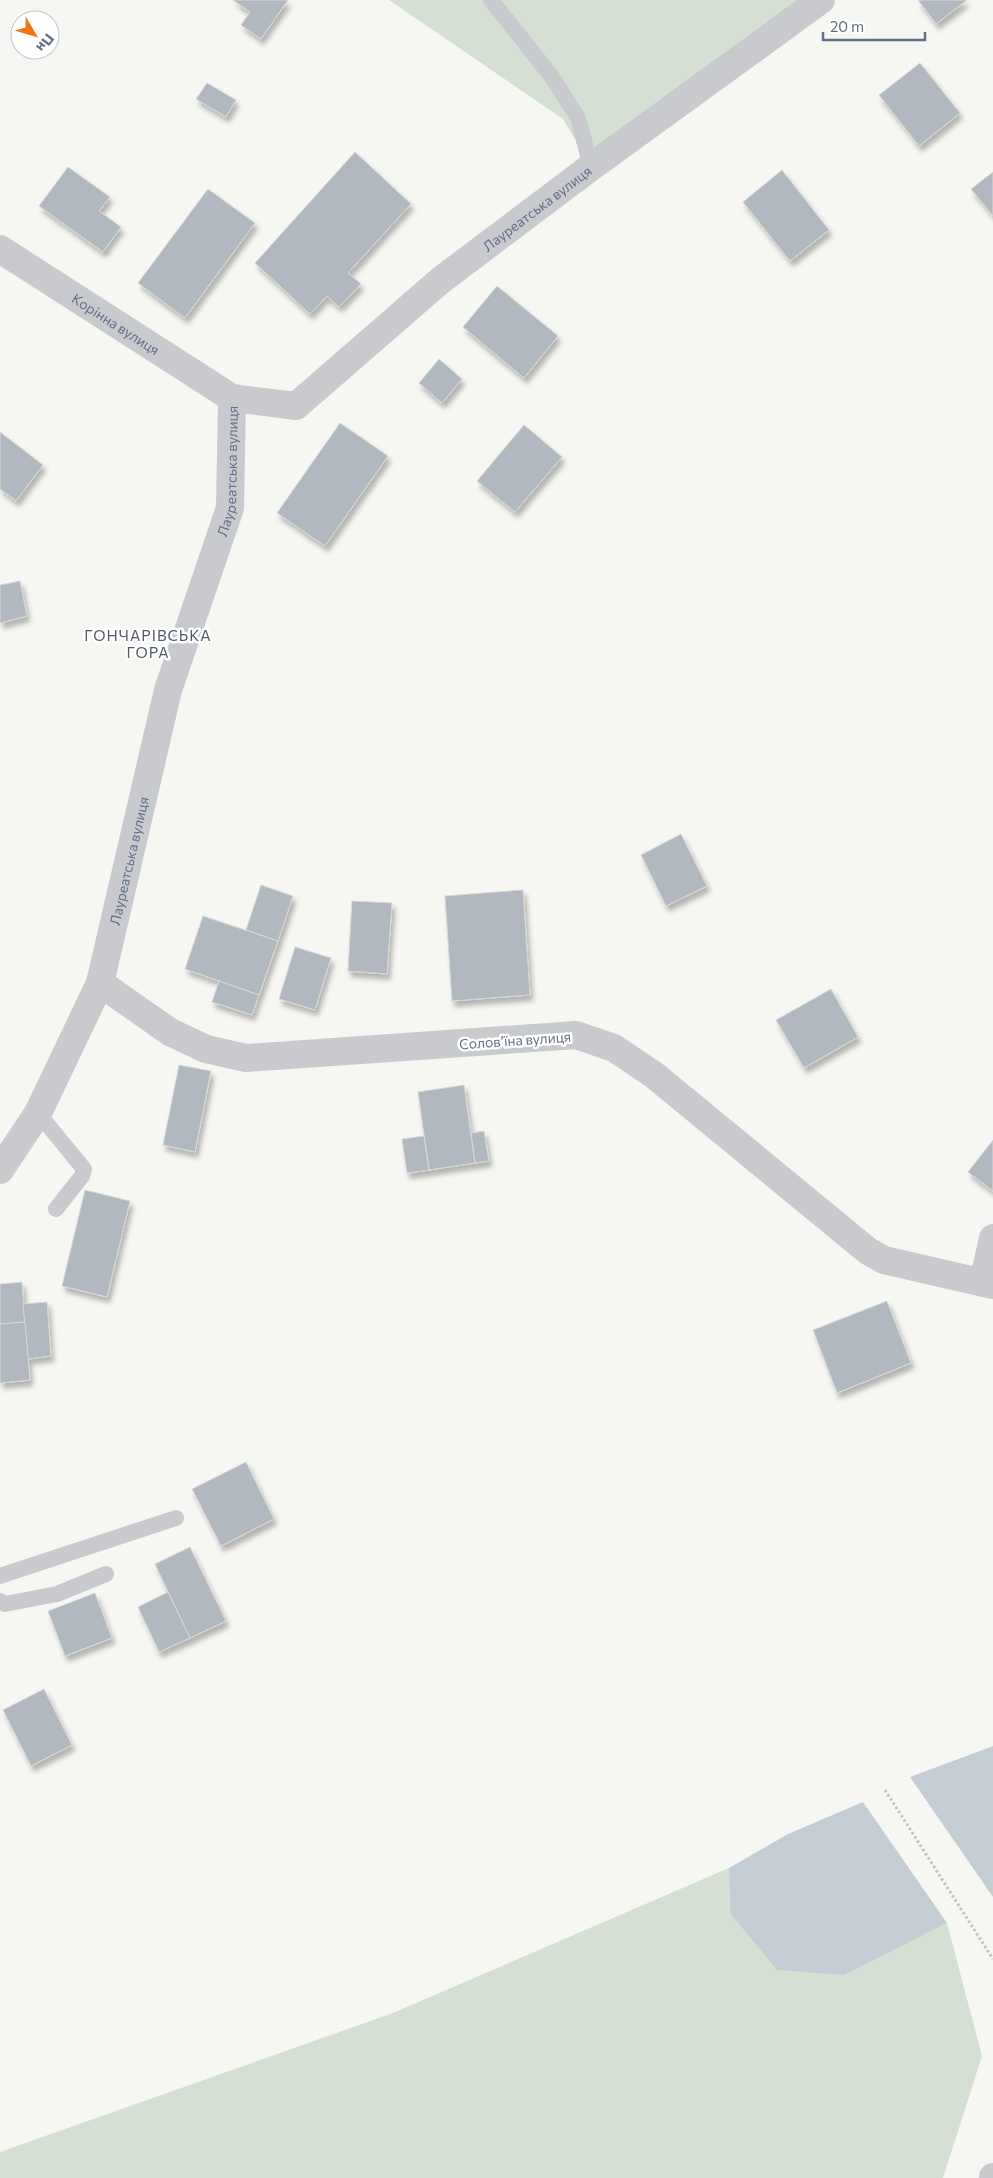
<svg xmlns="http://www.w3.org/2000/svg" width="993" height="2178" font-family="Commissioner,sans-serif">
<defs>
<filter id="shadow"><feDropShadow dx="3" dy="5.5" stdDeviation="2.5" flood-color="#0004"/></filter>
</defs>
<rect width="100%" height="100%" fill="#f6f7f2"/>
<g fill="#d5dfd3">
<path d="M389 0H821L591 167 563 119Z"/>
<path d="M729 1868 730 1913 845 1975 947 1923 982 2056 943 2178H0V2152L393 2013Z"/>
</g>
<g fill="#c5cdd4">
<path d="M993 1746V1897L910 1777Z"/>
<path d="M863 1802 947 1923 845 1975 777 1970 730 1913 729 1868 788 1834Z"/>
</g>
<g fill="#b2b8bf" stroke="#d7d8d5" filter="url(#shadow)">
<path d="M233 0H288L261 39 241 25 250 12Z"/>
<path d="M918 0H967L936 24Z"/>
<path d="M920 63 960 113 919 146 879 95Z"/>
<path d="M207 83 236 100 226 117 196 99Z"/>
<path d="M355 152 411 204 348 273 361 284 339 307 327 296 310 314 255 263Z"/>
<path d="M68 167 110 197 99 211 121 227 103 252 39 206Z"/>
<path d="M782 170 829 230 790 261 743 202Z"/>
<path d="M993 172V216L971 189Z"/>
<path d="M208 189 255 223 185 318 138 283Z"/>
<path d="M497 286 558 336 524 378 463 327Z"/>
<path d="M439 359 462 379 442 403 419 383Z"/>
<path d="M340 423 388 456 325 546 277 513Z"/>
<path d="M524 425 562 457 515 512 477 481Z"/>
<path d="M0 432 43 465 16 501 0 489Z"/>
<path d="M20 581 27 616 0 623V585Z"/>
<path d="M681 834 707 886 666 906 641 855Z"/>
<path d="M261 885 293 896 278 941 246 930Z"/>
<path d="M523 890 530 995 452 1001 445 896Z"/>
<path d="M352 901 392 903 387 974 348 971Z"/>
<path d="M203 916 278 941 259 995 185 969Z"/>
<path d="M295 947 331 958 315 1010 279 999Z"/>
<path d="M219 981 259 995 252 1015 212 1002Z"/>
<path d="M831 989 858 1037 804 1068 776 1020Z"/>
<path d="M179 1065 211 1071 195 1152 163 1145Z"/>
<path d="M464 1085 475 1163 429 1170 418 1092Z"/>
<path d="M484 1131 489 1161 475 1163 471 1133Z"/>
<path d="M424 1136 429 1170 407 1173 402 1139Z"/>
<path d="M993 1140V1191L968 1172Z"/>
<path d="M85 1190 130 1201 107 1297 62 1286Z"/>
<path d="M22 1282 25 1322 0 1324V1284Z"/>
<path d="M887 1301 911 1363 837 1393 813 1330Z"/>
<path d="M47 1302 51 1356 28 1359 23 1304Z"/>
<path d="M25 1322 30 1380 0 1383V1324Z"/>
<path d="M246 1462 274 1519 221 1546 192 1489Z"/>
<path d="M190 1547 226 1621 190 1638 155 1564Z"/>
<path d="M168 1592 190 1638 159 1652 138 1607Z"/>
<path d="M95 1593 112 1638 65 1656 48 1611Z"/>
<path d="M44 1689 72 1745 31 1766 3 1710Z"/>
</g>
<g fill="none" stroke-linecap="round" stroke-linejoin="round">
<path stroke="#c0c2c4" stroke-width="3" stroke-dasharray="2.5 2.5" stroke-linecap="butt" d="M885 1790 993 1959"/>
<g stroke="#c8cace" stroke-width="16">
<path d="M491 0 552 77 578 118 591 167"/>
<path d="M38 1113 84 1169 82 1176 56 1209"/>
<path d="M0 1576 176 1518"/>
<path d="M0 1601 5 1604 57 1594 106 1574"/>
</g>
<g stroke="#c8cace" stroke-width="28">
<path id="s1" d="M0 249 232 398 296 406 441 280 591 167 821 0"/>
<path d="M100 983 170 1032 206 1049 246 1058 576 1035 614 1048 654 1075 868 1251 884 1260 993 1285"/>
<path id="s2" d="M0 1170 38 1113 100 983 168 690 230 508 232 398"/>
<path d="M983 1283 993 1238"/>
<path d="M993 2178V2177"/>
</g>
</g>
<g text-anchor="middle" dominant-baseline="central" stroke-width="5" stroke-linejoin="round" paint-order="stroke">
<g font-size="14" fill="#626f87" stroke="#fff">
<text stroke="none"><textPath href="#s1" startOffset="652">Лауреатська вулиця</textPath></text>
<text stroke="none"><textPath href="#s1" startOffset="138">Корінна вулиця</textPath></text>
<text stroke="none"><textPath href="#s2" startOffset="742">Лауреатська вулиця</textPath></text>
<text stroke="none"><textPath href="#s2" startOffset="338">Лауреатська вулиця</textPath></text>
<text transform="translate(515 1040) rotate(-4)">Соловʼїна вулиця</text>
</g>
<g font-size="15" letter-spacing="1" fill="#515a6b" stroke="#fff">
<text x="148" y="635">ГОНЧАРІВСЬКА<tspan x="148" dy="17">ГОРА</tspan></text>
</g>
</g>
<g transform="translate(35 35) rotate(128)"><circle r="24" fill="#ffffff" stroke="#c0c5cf"/>
<path d="M0-4L9 19L0 12L-9 19Z" fill="#f47515"/>
<text y="-8" font-size="14" font-weight="bold" text-anchor="middle" fill="#626f87">Пн</text>
</g>
<path d="M823 32v8h102v-8" fill="none" stroke="#626f87" stroke-width="2.5"/>
<text x="830" y="32" font-size="15" fill="#626f87" stroke="#ffffff" stroke-width="4" paint-order="stroke">20 m</text>
</svg>
